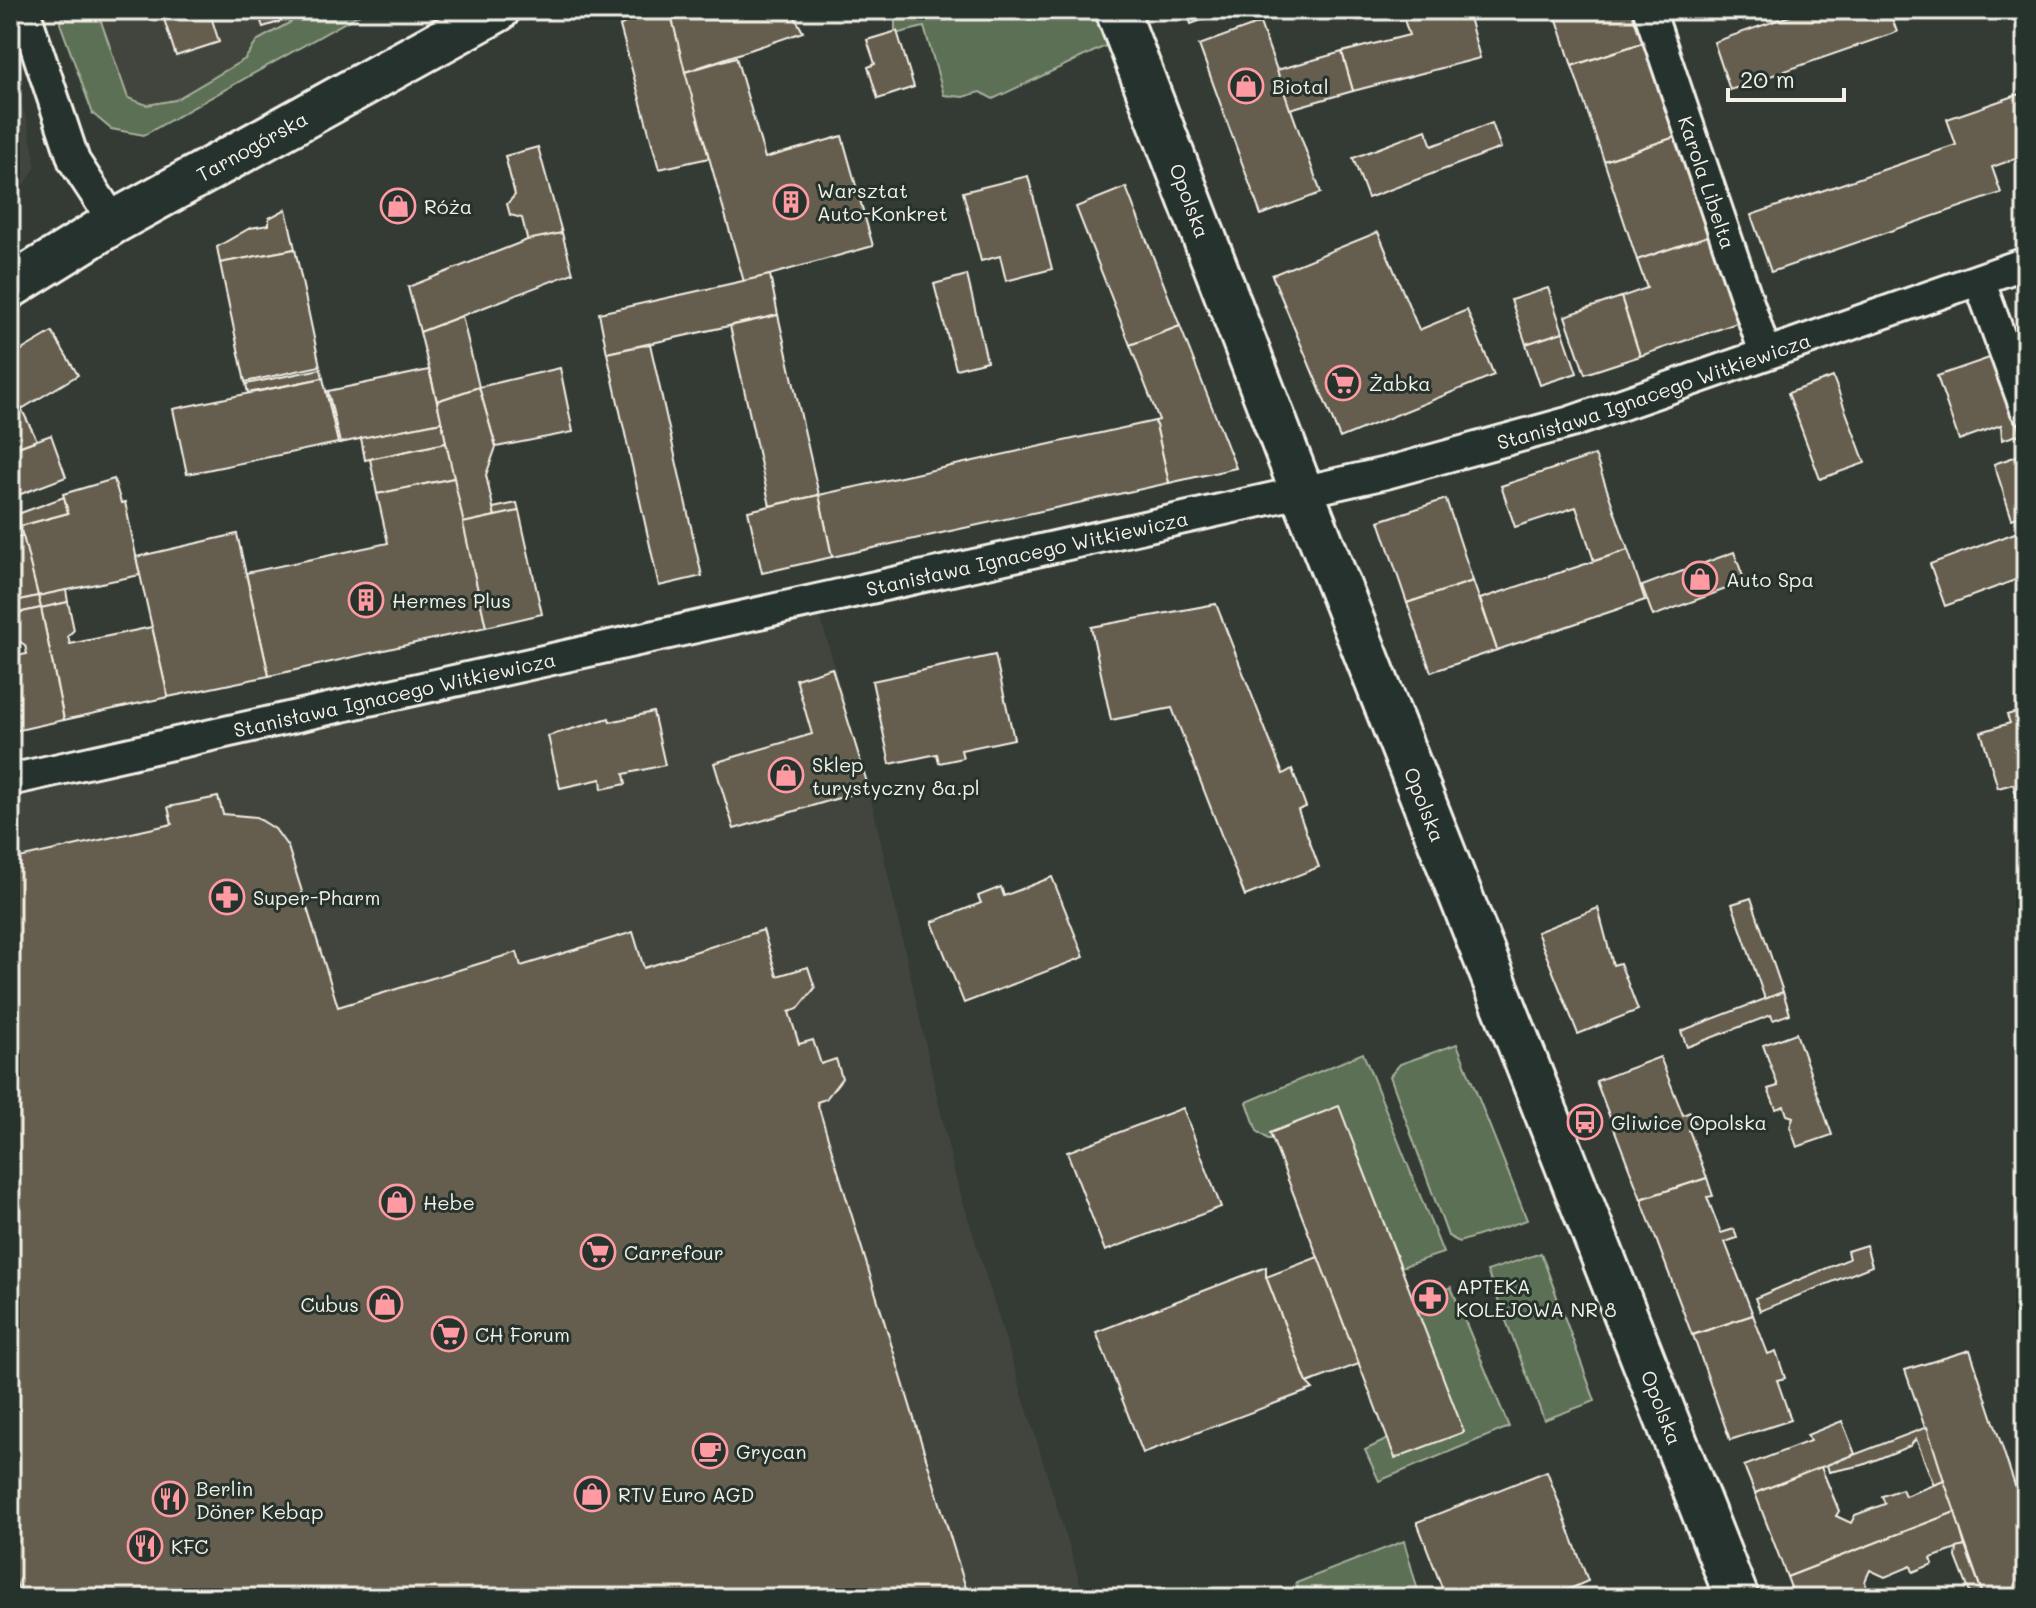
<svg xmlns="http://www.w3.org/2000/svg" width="2036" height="1608" font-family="Mali,sans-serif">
<rect width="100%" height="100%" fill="#333b34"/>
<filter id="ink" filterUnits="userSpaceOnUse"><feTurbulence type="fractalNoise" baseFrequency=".0125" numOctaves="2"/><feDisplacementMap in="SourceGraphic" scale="16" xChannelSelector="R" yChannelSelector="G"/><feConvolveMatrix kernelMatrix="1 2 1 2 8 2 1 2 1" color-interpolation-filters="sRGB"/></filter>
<g filter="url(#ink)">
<g fill="#42453c">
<path d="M97 10H287L291 22 258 40 245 59 175 100 147 105 128 98Z"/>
<path d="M10 67 29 128 36 167 26 183 10 193Z"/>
<path d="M816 601 869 789 954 1172 1085 1598H10V790Z"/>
</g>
<g fill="#5b7054" stroke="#a8b09e" stroke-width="2">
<path d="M67 10H97L128 98 147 105 175 100 245 59 258 40 291 22 287 10H367L144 135 111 129 93 114 60 23Z"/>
<path d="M895 10H1117L1127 36 993 99 980 92 963 97 944 95 924 27 895 34Z"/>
<path d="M1457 1044 1527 1220 1459 1242 1448 1236 1390 1076 1400 1064Z"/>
<path d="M1363 1053 1443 1253 1401 1267 1339 1107 1271 1132 1273 1139H1268L1257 1131 1247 1102Z"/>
<path d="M1541 1253 1595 1401 1544 1420 1487 1271Z"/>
<path d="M1451 1287 1509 1427 1379 1481 1365 1450 1388 1439 1414 1302Z"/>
<path d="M1404 1541 1420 1598H1301L1296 1583Z"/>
</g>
<g fill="#655d4e" stroke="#f4f1e8" stroke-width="2">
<path d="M161 10H209L219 42 176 56Z"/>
<path d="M257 10H275L279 22 263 27Z"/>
<path d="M647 10H670L709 158 659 169 620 26Z"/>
<path d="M670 10H791L803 32 685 72Z"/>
<path d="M1186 10H1229L1191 24Z"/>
<path d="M1401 10H1467L1480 58 1353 91 1342 52 1409 35Z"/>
<path d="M1554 10H1634L1645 42 1572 66Z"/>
<path d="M1807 10H1889L1897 32 1730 90 1714 42Z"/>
<path d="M1260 23 1321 193 1261 215 1199 45Z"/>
<path d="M897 31 914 87 878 99 868 67 875 64 867 40Z"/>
<path d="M1645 42 1678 136 1604 161 1572 66Z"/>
<path d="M1342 52 1353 91 1290 109 1277 70Z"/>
<path d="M736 57 765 158 842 136 873 246 744 282 685 72Z"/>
<path d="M2026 92V155L1992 167 2001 193 1771 272 1751 215 1956 145 1947 119Z"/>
<path d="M1492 123 1501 148 1368 198 1353 158 1426 130 1432 146Z"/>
<path d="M1678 136 1711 235 1637 260 1604 161Z"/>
<path d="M538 147 562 233 528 242 522 218 510 215 507 204 515 195 505 156Z"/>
<path d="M1028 176 1052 269 1006 281 1000 256 981 261 963 192Z"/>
<path d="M1126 187 1180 326 1130 345 1076 207Z"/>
<path d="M286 209 295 249 220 263 217 247 250 228 269 225V218Z"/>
<path d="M1378 232 1419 330 1467 310 1494 375 1340 438 1272 275Z"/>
<path d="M562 233 573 273 420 332 408 287 527 240Z"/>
<path d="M1711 235 1740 322 1640 356 1621 297 1647 288 1637 260Z"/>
<path d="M295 249 320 366 245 382 220 263Z"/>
<path d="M770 275 778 315 607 353 599 313Z"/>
<path d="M967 275 987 361 956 369 934 284Z"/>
<path d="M1548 288 1563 332 1526 344 1511 300Z"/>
<path d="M1621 297 1640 356 1585 374 1565 316Z"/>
<path d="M778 315 819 495 770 506 730 326Z"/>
<path d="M462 316 479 387 437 401 420 332Z"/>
<path d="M1180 326 1236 468 1169 483 1155 421 1159 420 1130 345Z"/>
<path d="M52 332 78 375 10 416V357Z"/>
<path d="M1563 332 1577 373 1540 385 1526 344Z"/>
<path d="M650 344 702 576 659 586 607 353Z"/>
<path d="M1995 356 2020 434 2002 440 2001 425 1959 440 1937 376Z"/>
<path d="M560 368 573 432 496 447 479 387Z"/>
<path d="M321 369 323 378 248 393 246 384Z"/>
<path d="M429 370 442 422 340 443 328 391Z"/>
<path d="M1833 377 1865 463 1820 479 1788 393Z"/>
<path d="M323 378 338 443 187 474 173 409Z"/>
<path d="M479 387 496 447 486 475 495 516 463 523 437 401Z"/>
<path d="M22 410 37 440 10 450V417Z"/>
<path d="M1155 421 1169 483 832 557 819 495Z"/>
<path d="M442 422 446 443 365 460 361 438Z"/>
<path d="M51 435 66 477 13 497 10 450Z"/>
<path d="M446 443 454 478 377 494 370 459Z"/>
<path d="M2026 453V514L2012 519 1994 464Z"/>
<path d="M1595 455 1628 550 1594 561 1576 507 1515 527 1501 486Z"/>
<path d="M454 478 486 627 269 676 246 573 388 543 377 494Z"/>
<path d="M114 479 121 503 125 502 140 575 38 596 20 526 68 513 63 494Z"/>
<path d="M819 495 832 557 762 573 748 511Z"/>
<path d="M64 497 68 513 20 526 18 514Z"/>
<path d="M1446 499 1473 581 1407 603 1379 521Z"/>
<path d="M517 503 519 511 495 516 493 508Z"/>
<path d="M519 511 542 614 486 627 463 523Z"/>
<path d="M2026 529V576L1945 606 1930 564Z"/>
<path d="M237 534 269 676 168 697 136 557Z"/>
<path d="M23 536 38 596 10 602V539Z"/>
<path d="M1628 550 1645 600 1497 650 1480 599Z"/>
<path d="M1734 552 1745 582 1653 616 1642 586Z"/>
<path d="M1473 581 1497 650 1431 672 1407 603Z"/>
<path d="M66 590 68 602 41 608 38 596Z"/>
<path d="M38 596 41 608 13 614 11 602Z"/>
<path d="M68 602 74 630 68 636 70 644 152 627 168 697 64 720 41 608Z"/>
<path d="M1216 604 1283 774 1292 769 1306 807 1298 810 1319 867 1245 896 1172 708 1111 720 1091 627Z"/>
<path d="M41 608 64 720 10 732V657L27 654 25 645 19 641 13 614Z"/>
<path d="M995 655 1014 739 961 750 963 758 939 763 937 754 890 764 872 681Z"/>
<path d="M832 668 869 789 734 829 714 763 812 734 796 679Z"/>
<path d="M2026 709V827L2013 784 1998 788 1981 732 2010 723 2007 715Z"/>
<path d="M653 712 665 765 624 774 626 784 602 789 601 779 560 788 548 736 609 718 610 722Z"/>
<path d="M218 797 223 814 256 817 275 829 288 847 338 1007 517 952 521 966 633 932 644 968 763 930 777 976 808 967 815 988 798 1009 789 1012 799 1044 813 1040 821 1064 836 1059 842 1078 826 1099 817 1102 969 1598H22L10 1567V860L172 824 168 807Z"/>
<path d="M1052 877 1084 957 964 1003 932 922 981 903 978 896 1001 887 1004 896Z"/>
<path d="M1751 898 1783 992 1765 999 1732 904Z"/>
<path d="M1598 908 1613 965 1620 963 1638 1010 1578 1034 1537 932Z"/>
<path d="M1783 992 1790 1014 1773 1020 1771 1015 1687 1047 1681 1031Z"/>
<path d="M1796 1033 1832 1135 1797 1147 1790 1127 1793 1117 1787 1115 1784 1106 1776 1109 1768 1089 1778 1086 1763 1045Z"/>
<path d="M1660 1057 1683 1115 1690 1112 1697 1127 1689 1130 1707 1178 1641 1199 1596 1081Z"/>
<path d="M1339 1106 1464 1432 1395 1458 1270 1133Z"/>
<path d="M1183 1108 1221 1207 1105 1251 1067 1152Z"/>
<path d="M1707 1178 1713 1196 1707 1197 1721 1233 1734 1229 1737 1238 1725 1242 1753 1315 1692 1335 1641 1199Z"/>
<path d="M1866 1245 1872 1266 1760 1311 1755 1298 1849 1259 1847 1251Z"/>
<path d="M1318 1257 1359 1364 1307 1383 1266 1277Z"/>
<path d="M1266 1267V1277L1307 1383 1313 1389 1143 1453 1096 1332Z"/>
<path d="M1753 1315 1768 1354 1776 1351 1785 1378 1777 1380 1791 1420 1730 1440 1693 1335Z"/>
<path d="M1970 1350 2026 1519V1598H1984L1905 1370Z"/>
<path d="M1842 1421 1855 1454 1755 1493 1744 1466 1810 1441 1807 1435Z"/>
<path d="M1927 1427 1944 1481 1934 1485 1916 1439 1910 1446 1863 1465 1829 1472 1827 1465Z"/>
<path d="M1821 1467 1839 1511 1836 1516 1851 1523 1855 1515 1885 1504 1882 1496 1902 1489 1905 1496 1944 1481 1955 1512 1787 1577 1755 1493Z"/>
<path d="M1547 1471 1588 1581 1549 1598H1446L1417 1522Z"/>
<path d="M1955 1512 1965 1546 1931 1558 1933 1564 1913 1572 1911 1566 1885 1577 1870 1570 1865 1581 1868 1594H1878L1879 1598H1795L1787 1577Z"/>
<path d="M1965 1546 1984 1598H1972L1956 1557 1957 1548Z"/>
</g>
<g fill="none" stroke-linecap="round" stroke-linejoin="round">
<g stroke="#f4f1e8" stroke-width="36">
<g id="street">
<path d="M24 10 74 161 114 222"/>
<path id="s1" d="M1649 10 1765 353"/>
<path d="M1979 280 2026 409"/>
<path id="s2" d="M10 780 1386 473 1571 422 2026 263"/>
</g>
</g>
<g stroke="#f4f1e8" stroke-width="48">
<g id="secondary">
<path id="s3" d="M1117 10 1302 492 1737 1598"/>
<path id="s4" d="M10 287 114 222 498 10"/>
</g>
</g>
<use href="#street" stroke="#26332d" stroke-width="30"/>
<use href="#secondary" stroke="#26332d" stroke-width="42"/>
</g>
</g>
<defs>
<g id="shop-ring" transform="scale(1.8)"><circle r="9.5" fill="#26332d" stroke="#ff9aa2" stroke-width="1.5"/><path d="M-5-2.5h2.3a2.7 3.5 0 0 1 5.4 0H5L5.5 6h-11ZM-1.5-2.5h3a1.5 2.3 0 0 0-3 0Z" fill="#ff9aa2"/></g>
<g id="building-ring" transform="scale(1.8)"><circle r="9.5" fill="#26332d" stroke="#ff9aa2" stroke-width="1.5"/><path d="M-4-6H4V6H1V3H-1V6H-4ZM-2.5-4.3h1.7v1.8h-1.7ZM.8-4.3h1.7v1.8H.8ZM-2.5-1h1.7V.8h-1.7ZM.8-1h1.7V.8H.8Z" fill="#ff9aa2"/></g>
<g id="supermarket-ring" transform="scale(1.8)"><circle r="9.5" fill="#26332d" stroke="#ff9aa2" stroke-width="1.5"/><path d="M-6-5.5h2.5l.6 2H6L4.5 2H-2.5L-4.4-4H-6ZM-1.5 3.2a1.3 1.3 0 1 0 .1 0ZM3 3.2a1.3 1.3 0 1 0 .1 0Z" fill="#ff9aa2"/></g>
<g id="pharmacy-ring" transform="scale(1.8)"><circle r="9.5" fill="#26332d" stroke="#ff9aa2" stroke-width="1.5"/><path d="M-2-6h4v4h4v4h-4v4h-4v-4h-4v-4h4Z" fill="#ff9aa2"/></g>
<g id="bus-ring" transform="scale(1.8)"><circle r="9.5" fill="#26332d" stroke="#ff9aa2" stroke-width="1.5"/><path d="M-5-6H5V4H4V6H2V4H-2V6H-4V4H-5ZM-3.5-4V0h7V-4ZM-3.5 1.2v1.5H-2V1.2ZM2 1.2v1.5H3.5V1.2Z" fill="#ff9aa2"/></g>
<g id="cafe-ring" transform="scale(1.8)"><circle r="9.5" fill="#26332d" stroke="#ff9aa2" stroke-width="1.5"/><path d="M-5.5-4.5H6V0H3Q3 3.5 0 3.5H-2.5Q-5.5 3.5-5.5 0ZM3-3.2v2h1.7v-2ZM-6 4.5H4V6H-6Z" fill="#ff9aa2"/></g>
<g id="restaurant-ring" transform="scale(1.8)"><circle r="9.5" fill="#26332d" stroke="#ff9aa2" stroke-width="1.5"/><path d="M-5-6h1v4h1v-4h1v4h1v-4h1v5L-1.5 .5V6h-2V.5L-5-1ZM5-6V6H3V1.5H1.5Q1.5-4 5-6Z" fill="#ff9aa2"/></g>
</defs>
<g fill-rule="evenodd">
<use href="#shop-ring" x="1246" y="86"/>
<use href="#building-ring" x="791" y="202"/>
<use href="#shop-ring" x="398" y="206"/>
<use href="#supermarket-ring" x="1343" y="383"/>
<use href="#shop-ring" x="1700" y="579"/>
<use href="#building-ring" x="366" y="600"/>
<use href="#shop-ring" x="786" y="775"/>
<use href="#pharmacy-ring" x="227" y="897"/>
<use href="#bus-ring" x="1585" y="1122"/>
<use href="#shop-ring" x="397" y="1202"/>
<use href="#supermarket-ring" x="598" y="1252"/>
<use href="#pharmacy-ring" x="1430" y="1298"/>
<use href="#shop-ring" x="385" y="1304"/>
<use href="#supermarket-ring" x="449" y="1334"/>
<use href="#cafe-ring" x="710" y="1451"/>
<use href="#shop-ring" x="592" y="1494"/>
<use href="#restaurant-ring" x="170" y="1499"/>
<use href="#restaurant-ring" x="145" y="1546"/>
</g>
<g text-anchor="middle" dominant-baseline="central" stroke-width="6" stroke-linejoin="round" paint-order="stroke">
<g font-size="20" fill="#f4f1e8" stroke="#26332d" text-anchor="start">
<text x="1272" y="86">Biotal</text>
<text x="817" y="190">Warsztat<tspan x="817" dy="23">Auto-Konkret</tspan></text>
<text x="424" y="206">Róża</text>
<text x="1369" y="383">Żabka</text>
<text x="1726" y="579">Auto Spa</text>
<text x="392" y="600">Hermes Plus</text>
<text x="812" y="764">Sklep<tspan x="812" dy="23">turystyczny 8a.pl</tspan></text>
<text x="253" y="897">Super-Pharm</text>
<text x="1611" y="1122">Gliwice Opolska</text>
<text x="423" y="1202">Hebe</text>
<text x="624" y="1252">Carrefour</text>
<text x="1456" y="1286">APTEKA<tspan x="1456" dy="23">KOLEJOWA NR 8</tspan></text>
<text x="359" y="1304" text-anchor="end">Cubus</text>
<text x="475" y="1334">CH Forum</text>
<text x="736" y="1451">Grycan</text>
<text x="196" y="1488">Berlin<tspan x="196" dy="23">Döner Kebap</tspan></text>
<text x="618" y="1494">RTV Euro AGD</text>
<text x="171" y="1546">KFC</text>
</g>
<g font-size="20" fill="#f4f1e8" stroke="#26332d">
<text stroke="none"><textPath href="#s4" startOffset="280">Tarnogórska</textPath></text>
<text stroke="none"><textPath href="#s1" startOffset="182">Karola Libelta</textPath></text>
<text stroke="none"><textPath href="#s3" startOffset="204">Opolska</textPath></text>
<text stroke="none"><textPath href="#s2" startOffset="1690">Stanisława Ignacego Witkiewicza</textPath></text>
<text stroke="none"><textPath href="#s2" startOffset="1042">Stanisława Ignacego Witkiewicza</textPath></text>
<text stroke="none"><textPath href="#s2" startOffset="394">Stanisława Ignacego Witkiewicza</textPath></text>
<text stroke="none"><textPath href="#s3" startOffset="852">Opolska</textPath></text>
<text stroke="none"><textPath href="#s3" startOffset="1500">Opolska</textPath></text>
</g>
</g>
<rect width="2036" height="1608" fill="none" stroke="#26332d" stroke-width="40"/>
<rect x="20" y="20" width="1996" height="1568" fill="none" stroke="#f4f1e8" stroke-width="3" filter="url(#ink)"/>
<path d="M1728 88v12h116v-12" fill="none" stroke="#f4f1e8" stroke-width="4"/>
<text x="1740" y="88" font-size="24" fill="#f4f1e8" stroke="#26332d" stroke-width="6" paint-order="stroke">20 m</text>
</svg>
